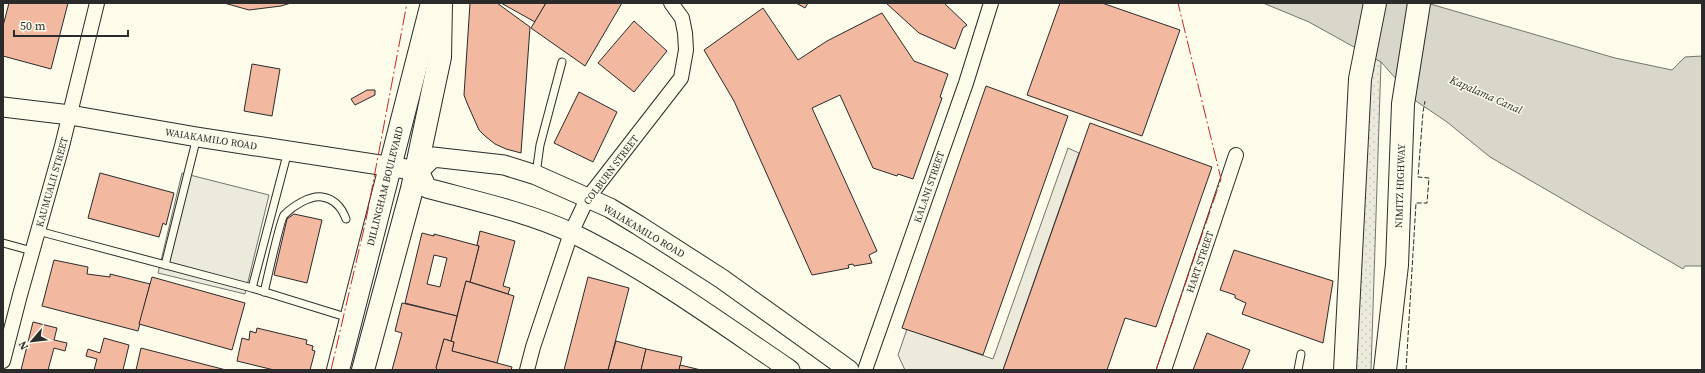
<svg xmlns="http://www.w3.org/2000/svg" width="1705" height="373" font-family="'Source Serif 4',serif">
<defs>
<pattern id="grass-dots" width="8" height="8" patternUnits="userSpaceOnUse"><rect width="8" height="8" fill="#ecebdb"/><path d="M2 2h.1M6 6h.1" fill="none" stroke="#cbcabc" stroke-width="1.8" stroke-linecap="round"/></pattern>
</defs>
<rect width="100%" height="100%" fill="#fdfbea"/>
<path fill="url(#grass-dots)" stroke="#74746e" d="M1364 52 1381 62 1371 370H1352Z"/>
<g fill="#eceadb" stroke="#74746e">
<path d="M1068 148 1079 153 1003 370H905L898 355 907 329 993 359Z"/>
<path d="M182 173 269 195 245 294 158 273Z"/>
</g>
<path fill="#d8d7c9" stroke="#74746e" d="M1263 3H1427L1615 58 1672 70 1685 57 1702 56V266H1685L1683 269 1490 157 1447 122 1416 101 1381 62 1309 22Z"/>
<g fill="#f2b8a0" stroke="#2b2b2b" fill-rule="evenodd">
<path d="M9 3H68L51 69 3 56V26Z"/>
<path d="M224 3H291L281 6 249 10Z"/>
<path d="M470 3H497L530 27 521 153 506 149 495 144 485 136 479 130 467 103 464 95Z"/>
<path d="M501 3H546L535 22Z"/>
<path d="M546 3H622L585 66 531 28Z"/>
<path d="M796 3H808L805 8Z"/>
<path d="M886 3H944L967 25 963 28 955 49 919 33Z"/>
<path d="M1060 3H1102L1180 30 1142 136 1027 95Z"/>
<path d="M763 8 798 60 827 41 882 13 914 61 948 74 940 97 942 98 913 179 898 174 897 176 873 168 840 95 812 108 877 251 869 255 872 263 854 266 853 264 848 265 849 268 812 275 734 101 704 50Z"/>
<path d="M634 21 667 51 634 92 598 63Z"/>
<path d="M252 64 280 69 272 116 244 111Z"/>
<path d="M986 86 1068 116 983 355 902 328Z"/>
<path d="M367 90H375V95L355 105 351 99Z"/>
<path d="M579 92 617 112 593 162 554 143Z"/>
<path d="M1090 123 1212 167 1156 327 1125 318 1107 370H1003Z"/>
<path d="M100 173 174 193 166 225 163 223 159 237 88 218Z"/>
<path d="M294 214 322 220 307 283 274 275 287 219Z"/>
<path d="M480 231 515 241 503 286 510 288 508 294 470 282 479 246 477 245Z"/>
<path d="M422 233 434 236V234L479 246 470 282 466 281 457 316 405 303ZM434 255 447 258 440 287 427 284Z"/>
<path d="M1234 250 1333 281 1323 343 1242 314 1246 303 1235 298V295L1220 290Z"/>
<path d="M54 260 88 267 87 274 110 277V274L150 284 138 331 42 306Z"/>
<path d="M152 277 245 303 232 350 139 324Z"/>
<path d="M588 277 629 288 608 370H564Z"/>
<path d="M466 281 514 296 497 363 452 351 454 342 451 341Z"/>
<path d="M402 303 457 316 451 341 444 339 436 368 438 370H392L402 333 395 331Z"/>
<path d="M33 322 57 328 54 340 67 343 65 351 54 348 48 370H21Z"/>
<path d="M257 328 307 340 306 344 313 346 312 350 315 351 310 370H274L237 361 242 338 249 340 250 331 256 333Z"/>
<path d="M1207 333 1250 350 1242 370H1193Z"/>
<path d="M104 338 129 345 123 370H94L97 359 86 356 88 349 100 353Z"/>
<path d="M444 339 454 342 452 351 512 367 511 370H438L436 368Z"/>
<path d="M616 341 646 349 641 370H608Z"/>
<path d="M141 348 226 370H136Z"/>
<path d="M646 349 682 357 679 370H641Z"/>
<path d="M680 365 701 370H679Z"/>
</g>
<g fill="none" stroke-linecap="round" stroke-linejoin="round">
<g stroke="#2b2b2b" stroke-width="9">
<g id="lane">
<path d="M536 174 540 145 562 62"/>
<path d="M38 231 252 288 349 318"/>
<path d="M3 243 32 251"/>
<path d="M165 265 197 137"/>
<path d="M252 288 288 151"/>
<path d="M264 292C267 281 280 220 284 215 293 206 310 195 322 197 335 199 342 208 346 219"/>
<path d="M1298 370 1301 354"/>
</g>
</g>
<g stroke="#2b2b2b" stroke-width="16">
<g id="street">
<path d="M3 361 20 295 62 146 97 3"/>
<path d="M527 370 533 347 571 233 587 199 681 78 686 50 685 33 682 18 671 3"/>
<path d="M865 370 966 83 991 3"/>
<path d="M1164 370 1236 155"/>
</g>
</g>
<g stroke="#2b2b2b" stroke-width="21">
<g id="secondary">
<path d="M3 107 70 115 197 137 419 171"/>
<path d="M419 171 433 157 504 165 536 175 610 208 638 225 722 279 849 370"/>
<path d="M419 171 427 188C475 201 527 212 572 233 650 271 719 322 790 370"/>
</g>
</g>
<g stroke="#2b2b2b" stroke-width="24">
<g id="primary">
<path d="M338 370 432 3"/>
<path d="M363 370 412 189 440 57 441 3"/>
<path d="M1345 370 1360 79 1375 3"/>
<path d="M1385 370 1397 265 1403 104 1419 3"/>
</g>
</g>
<use href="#lane" stroke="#fdfbea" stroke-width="7"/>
<use href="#street" stroke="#fdfbea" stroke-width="14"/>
<use href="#secondary" stroke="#fdfbea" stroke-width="19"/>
<use href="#primary" stroke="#fdfbea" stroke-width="22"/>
<path stroke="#2b2b2b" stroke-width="1" stroke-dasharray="5 2" stroke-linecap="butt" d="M1406 370 1416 203H1427L1429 178 1418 177 1423 112 1425 101"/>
<g stroke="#c62828" stroke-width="1" stroke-dasharray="14 3 2 3" stroke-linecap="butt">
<path d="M331 370 366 220 407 3"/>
<path d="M1156 370 1221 179 1178 3"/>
</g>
</g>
<g text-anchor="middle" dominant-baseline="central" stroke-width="3" stroke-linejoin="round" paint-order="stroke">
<g font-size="10" fill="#2b2b2b" stroke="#fdfbea">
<text transform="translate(211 139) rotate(9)">WAIAKAMILO ROAD</text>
<text transform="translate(611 170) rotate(-53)">COLBURN STREET</text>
<text transform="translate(52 182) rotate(-74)">KAUMUALII STREET</text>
<text transform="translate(385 186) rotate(-76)">DILLINGHAM BOULEVARD</text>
<text transform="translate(1400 186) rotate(-88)">NIMITZ HIGHWAY</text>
<text transform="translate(929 187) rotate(-71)">KALANI STREET</text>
<text transform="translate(644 231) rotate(31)">WAIAKAMILO ROAD</text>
<text transform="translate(1200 262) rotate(-71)">HART STREET</text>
</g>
<g font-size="11" font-style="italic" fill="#2b2b2b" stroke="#fdfbea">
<text transform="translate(1486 95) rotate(24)">Kapalama Canal</text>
</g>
</g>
<rect width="1705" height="373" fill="none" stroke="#2b2b2b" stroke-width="8"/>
<g transform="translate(32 341) rotate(242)" stroke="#fdfbea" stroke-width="3" paint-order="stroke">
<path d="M0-3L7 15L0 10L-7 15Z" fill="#2b2b2b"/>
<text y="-6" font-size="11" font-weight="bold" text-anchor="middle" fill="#2b2b2b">N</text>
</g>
<path d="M14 30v6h114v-6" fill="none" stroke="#2b2b2b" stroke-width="2"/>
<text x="20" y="30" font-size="12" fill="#2b2b2b" stroke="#fdfbea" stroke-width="3" paint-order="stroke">50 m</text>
</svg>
